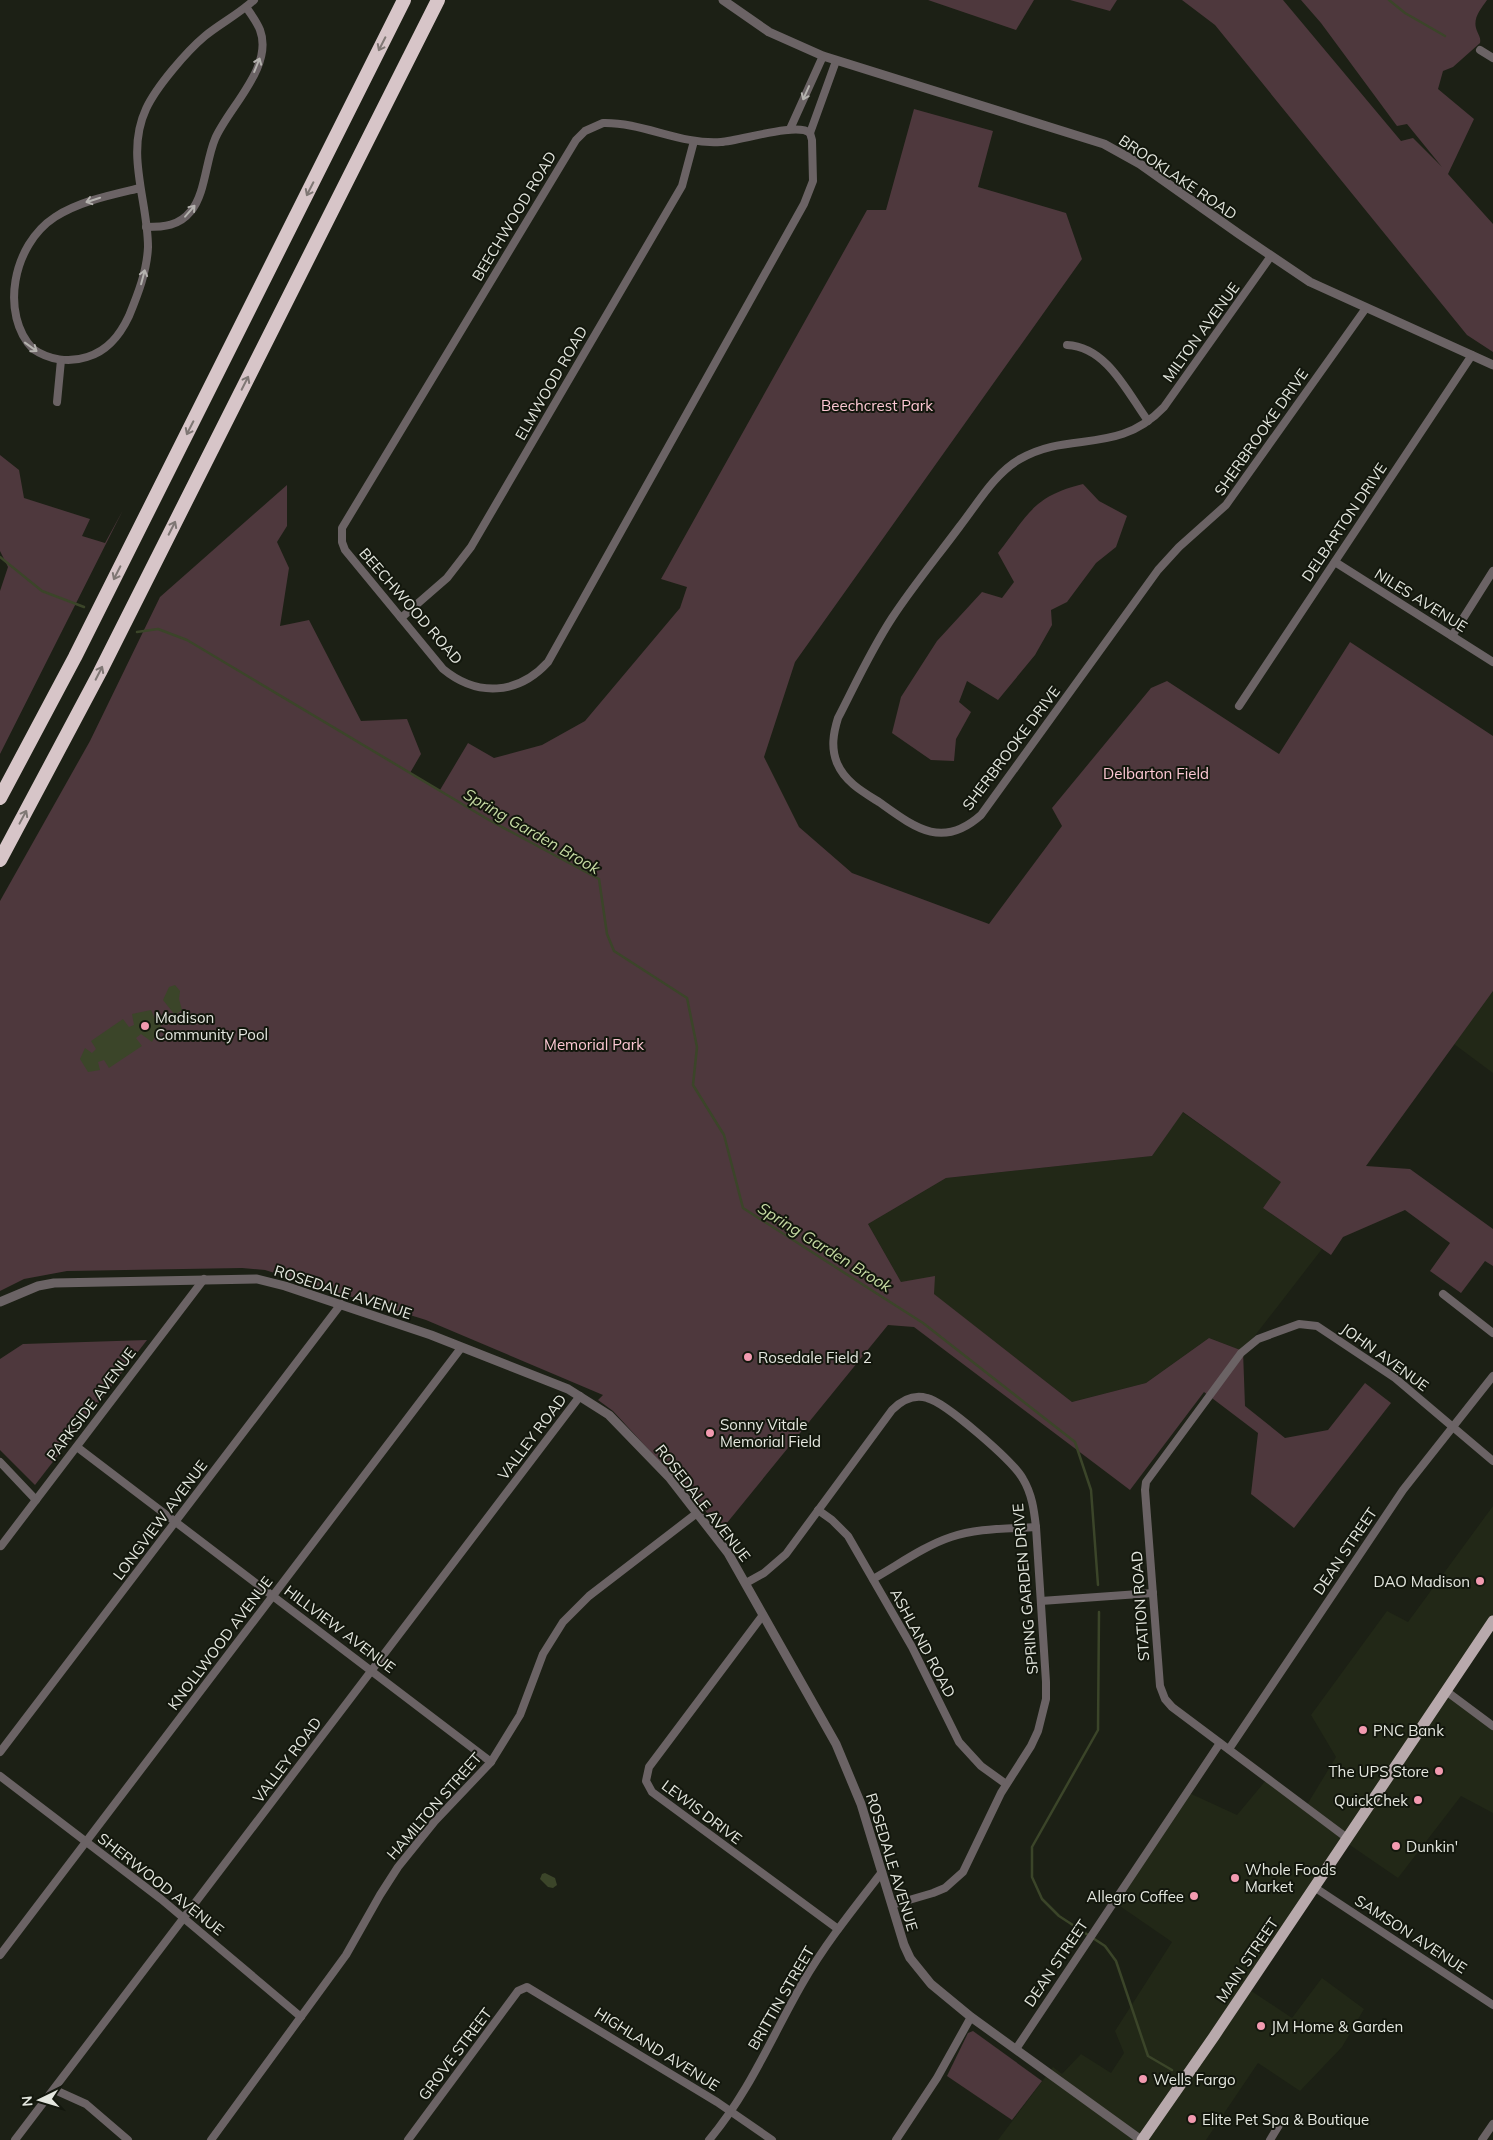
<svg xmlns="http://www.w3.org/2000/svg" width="1493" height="2140" font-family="Mulish,sans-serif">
<rect width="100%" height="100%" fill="#1c2015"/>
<g fill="#222817">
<path d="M1493 991V1073L1454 1044Z"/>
<path d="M1182 1112 1282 1182 1263 1208 1322 1249 1243 1351 1209 1338 1146 1383 1072 1402 933 1294 901 1282 868 1224 946 1178 1152 1156Z"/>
<path d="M1493 1506V1624L1449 1692 1493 1726V1813L1461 1796 1398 1878 1344 1841 1247 1988 1292 2018 1322 1978 1364 2009 1342 2047 1300 2091 1258 2063 1206 2140H998L1053 2067 1062 2074 1081 2054 1111 2073 1124 2053 1115 2031 1172 1942 1114 1902 1187 1792 1237 1815 1267 1779 1305 1808 1336 1757 1311 1715 1387 1611 1408 1622Z"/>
</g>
<g fill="#4e383d">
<path d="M928 0H1034L1016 30Z"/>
<path d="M1070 0H1117L1110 11Z"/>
<path d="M1182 0H1283L1401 141 1413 138 1442 167 1407 124 1397 126 1321 23 1301 0H1487C1480 10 1472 19 1477 31 1479 36 1481 38 1480 43L1453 67 1443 71 1438 89 1474 119 1448 174 1493 224V352L1467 335 1215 25Z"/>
<path d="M914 109 993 131 978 187 1066 213 1082 259 795 662 764 757 799 827 852 873 989 924 1062 826 1052 808 1151 688 1167 681 1279 754 1350 642 1493 736V991L1366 1166 1410 1169 1493 1229V1266L1485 1261 1461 1293 1430 1271 1450 1243 1405 1210 1343 1237 1331 1255 1263 1208 1281 1182 1183 1112 1152 1156 946 1178 868 1224 901 1282 935 1276 934 1294 1072 1402 1146 1383 1209 1338 1243 1351 1245 1406 1285 1438 1328 1430 1365 1383 1391 1403 1294 1528 1251 1494 1258 1433 1204 1392 1130 1490 914 1327 888 1325 722 1529 613 1411 598 1400 603 1395 426 1320 265 1270 242 1268 67 1271 24 1279 0 1291V901L90 741 160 597 287 485V526L277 542 289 568 280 626 309 620 361 721 407 719 421 754 410 773 440 790 468 743 494 758 542 745 585 721 680 608 687 587 661 579 867 210H886Z"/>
<path d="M0 455 19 470 24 498 90 519 82 536 105 543 123 510 0 754V591L8 567 0 551Z"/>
<path d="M1083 484 1099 501 1127 516 1116 547 1096 563 1067 602 1051 610 1052 625 1035 655 998 700 967 681 959 702 971 712 956 739 954 761 931 760 892 733 901 697 937 641 982 592 1002 598 1014 582 998 553C1028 515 1033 496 1083 484Z"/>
<path d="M147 1340 35 1485 0 1450V1359L23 1344Z"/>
<path d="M973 2031 1042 2081 1012 2120 947 2076 968 2033Z"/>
</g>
<g fill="#3b4529">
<path d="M175 985 180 991 179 999 182 1010 175 1015 163 1000 169 987Z"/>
<path d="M151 1010 155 1019 162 1024 152 1042 141 1034 136 1038 142 1046 109 1068 104 1060 98 1062 100 1070 88 1072 80 1059 85 1048 92 1053 96 1049 91 1041 123 1019 129 1027 134 1025 132 1014Z"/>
<path d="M542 1874 545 1873 555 1878 557 1885 553 1888 548 1887 540 1879Z"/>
</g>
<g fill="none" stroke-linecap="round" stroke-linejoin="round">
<g stroke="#3b4529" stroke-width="2.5">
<path d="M1389 0 1405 13 1445 36"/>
<path d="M0 557 42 591 84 607"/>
<path d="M137 632 158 629 187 640 489 820 599 879 607 934 614 951 687 998 697 1047 693 1085 724 1135 743 1208 923 1323 1075 1442 1091 1490 1098 1585"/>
<path d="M1099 1612 1098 1730 1032 1847V1877L1042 1899 1059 1916 1105 1946 1116 1961 1148 2056 1172 2070"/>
</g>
<g stroke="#6b6365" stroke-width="8">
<path d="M1480 50 1493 58"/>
<path d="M603 123C643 122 680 145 721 142 740 141 797 122 810 133L812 140 813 181 804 204 548 662C518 695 477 697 443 669L345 550 342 542V528L576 140 585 131Z"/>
<path d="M790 129 823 56"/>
<path d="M810 133 836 61"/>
<path d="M140 188C111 195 80 201 55 217 12 245 0 315 33 349 49 360 69 363 87 357 108 351 120 335 129 316 138 294 147 271 148 247 148 201 125 154 146 109 156 87 187 51 205 36 221 23 239 14 254 0"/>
<path d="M146 227C164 227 179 226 191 211 205 195 206 160 215 139 228 108 274 67 260 30 257 22 251 14 246 7"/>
<path d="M1271 256 1164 407C1117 456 1070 430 1020 459 994 474 978 503 960 526 937 557 913 586 892 618 871 650 855 685 838 718 833 734 831 748 837 763 845 782 863 792 879 802 914 827 942 850 981 815L1158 570 1179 547 1226 505 1366 308"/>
<path d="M1067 345C1107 347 1127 392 1148 421"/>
<path d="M57 402 61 360"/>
<path d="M1335 562 1493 662"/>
<path d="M401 618 447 578 471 547 682 186 694 141"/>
<path d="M1452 636 1493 571"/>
<path d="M1239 706 1472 355"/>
<path d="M1443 1294 1493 1333"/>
<path d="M77 1447 491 1762"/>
<path d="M0 1462 36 1500"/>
<path d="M818 1510 832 1520 848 1536 912 1647 959 1742 981 1766 1006 1784"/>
<path d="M1 1546 204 1279"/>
<path d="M873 1579C898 1565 924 1546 951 1537 977 1528 1008 1529 1036 1527"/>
<path d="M746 1583 764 1573 786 1554 892 1410C902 1400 913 1394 927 1398 945 1402 1013 1461 1023 1479 1032 1494 1034 1510 1036 1527L1046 1682V1699L1038 1731 1031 1746 1001 1793 963 1872 945 1888 933 1893 892 1905"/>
<path d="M1041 1601 1153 1593"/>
<path d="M763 1615 649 1767 646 1781 652 1792 838 1929"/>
<path d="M1446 1691 1493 1726"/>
<path d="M1229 1749 1403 1490 1493 1376"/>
<path d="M0 1752 341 1304"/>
<path d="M0 1776 161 1899 301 2017"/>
<path d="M1347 1838 1172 1707 1165 1699 1160 1686 1145 1490 1146 1482 1241 1353 1258 1339 1299 1324 1317 1326 1395 1378 1493 1461"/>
<path d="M1314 1887 1493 2005"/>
<path d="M0 1955 461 1348"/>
<path d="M1016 2049 1220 1743"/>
<path d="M55 2090 86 2104 128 2140"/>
<path d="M15 2140 580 1396"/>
<path d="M211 2140 346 1955 380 1895 398 1867 435 1821 491 1762 520 1715 543 1654 563 1622 589 1596 697 1513"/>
<path d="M408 2140 518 1991 527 1987 717 2102 772 2140"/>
<path d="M709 2140C750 2091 771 2038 802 1984 825 1944 854 1908 882 1872"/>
<path d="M896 2140 937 2078 971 2017"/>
<path d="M1270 2140 1281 2122"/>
<path d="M1482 2140 1493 2124"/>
</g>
<g stroke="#6b6365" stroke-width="9">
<path d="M723 0 769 32 823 56 1104 144 1140 164 1239 234 1310 282 1493 365"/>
<path d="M0 1302 38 1286 54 1283 257 1279 285 1286 431 1335 568 1389 609 1415 669 1477 728 1553 836 1744 861 1804 904 1945 910 1958 931 1984 971 2017 1141 2140"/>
</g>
<path stroke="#b8a9ac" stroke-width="11" d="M1142 2140 1215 2035 1493 1621"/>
<g stroke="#d7c5c8" stroke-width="14">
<path d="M0 798 75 657 404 0"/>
<path d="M0 860 100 672 438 0"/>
</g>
</g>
<defs><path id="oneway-shaft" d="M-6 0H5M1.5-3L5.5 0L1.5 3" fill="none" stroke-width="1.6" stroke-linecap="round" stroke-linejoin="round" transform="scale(1.25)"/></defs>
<g stroke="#7f7774">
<use href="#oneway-shaft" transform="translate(382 44) rotate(117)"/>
<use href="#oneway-shaft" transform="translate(310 189) rotate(117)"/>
<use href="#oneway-shaft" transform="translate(245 383) rotate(-63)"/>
<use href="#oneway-shaft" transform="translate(190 428) rotate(117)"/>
<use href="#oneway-shaft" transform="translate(172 528) rotate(-63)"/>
<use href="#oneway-shaft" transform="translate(117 573) rotate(117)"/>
<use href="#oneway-shaft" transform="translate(99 673) rotate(-63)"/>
<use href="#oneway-shaft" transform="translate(23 817) rotate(-62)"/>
</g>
<g stroke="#b4b2ae">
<use href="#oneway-shaft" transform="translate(257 65) rotate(-68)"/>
<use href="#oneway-shaft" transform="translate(806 93) rotate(114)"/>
<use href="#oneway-shaft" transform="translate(93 200) rotate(162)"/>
<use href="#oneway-shaft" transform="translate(190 211) rotate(-49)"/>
<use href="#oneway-shaft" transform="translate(143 277) rotate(-75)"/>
<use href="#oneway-shaft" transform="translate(31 347) rotate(36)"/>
</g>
<g fill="#f29ab0" stroke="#13170d" stroke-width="2">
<circle cx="145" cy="1026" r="5"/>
<circle cx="748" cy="1357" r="5"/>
<circle cx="710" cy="1433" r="5"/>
<circle cx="1480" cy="1581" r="5"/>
<circle cx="1363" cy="1730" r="5"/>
<circle cx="1439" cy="1771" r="5"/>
<circle cx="1418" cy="1800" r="5"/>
<circle cx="1396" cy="1846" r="5"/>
<circle cx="1235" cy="1878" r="5"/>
<circle cx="1194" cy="1896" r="5"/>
<circle cx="1261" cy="2026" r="5"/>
<circle cx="1143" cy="2079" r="5"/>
<circle cx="1192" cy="2119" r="5"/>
</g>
<g text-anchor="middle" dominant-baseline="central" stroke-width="4" stroke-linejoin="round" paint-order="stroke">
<g font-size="15" fill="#e4e7df" stroke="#13170d">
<text transform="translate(1178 177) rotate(34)">BROOKLAKE ROAD</text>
<text transform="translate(514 216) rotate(-59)">BEECHWOOD ROAD</text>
<text transform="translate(1201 332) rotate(-54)">MILTON AVENUE</text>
<text transform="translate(551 383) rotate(-60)">ELMWOOD ROAD</text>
<text transform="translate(1261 432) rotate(-55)">SHERBROOKE DRIVE</text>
<text transform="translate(1344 522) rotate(-56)">DELBARTON DRIVE</text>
<text transform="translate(1421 600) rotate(32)">NILES AVENUE</text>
<text transform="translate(411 606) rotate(49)">BEECHWOOD ROAD</text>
<text transform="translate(1011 748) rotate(-53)">SHERBROOKE DRIVE</text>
<text transform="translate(343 1292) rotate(18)">ROSEDALE AVENUE</text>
<text transform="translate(1385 1357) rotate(36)">JOHN AVENUE</text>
<text transform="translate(91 1404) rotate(-53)">PARKSIDE AVENUE</text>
<text transform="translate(532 1437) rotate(-53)">VALLEY ROAD</text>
<text transform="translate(703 1503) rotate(52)">ROSEDALE AVENUE</text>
<text transform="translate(160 1520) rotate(-53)">LONGVIEW AVENUE</text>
<text transform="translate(1345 1551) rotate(-56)">DEAN STREET</text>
<text transform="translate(1025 1589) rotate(-95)">SPRING GARDEN DRIVE</text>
<text transform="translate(1140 1606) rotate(-94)">STATION ROAD</text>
<text transform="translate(340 1629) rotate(37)">HILLVIEW AVENUE</text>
<text transform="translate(220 1643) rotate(-53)">KNOLLWOOD AVENUE</text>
<text transform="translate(923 1643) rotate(62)">ASHLAND ROAD</text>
<text transform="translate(287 1760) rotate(-53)">VALLEY ROAD</text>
<text transform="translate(434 1806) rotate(-49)">HAMILTON STREET</text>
<text transform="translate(702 1812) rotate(37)">LEWIS DRIVE</text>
<text transform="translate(892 1862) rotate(73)">ROSEDALE AVENUE</text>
<text transform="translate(161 1884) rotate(38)">SHERWOOD AVENUE</text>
<text transform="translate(1411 1934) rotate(33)">SAMSON AVENUE</text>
<text transform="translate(1247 1960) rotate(-56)">MAIN STREET</text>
<text transform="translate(1056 1963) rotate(-56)">DEAN STREET</text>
<text transform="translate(781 1998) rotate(-60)">BRITTIN STREET</text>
<text transform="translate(657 2049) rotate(32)">HIGHLAND AVENUE</text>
<text transform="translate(455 2054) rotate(-53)">GROVE STREET</text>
</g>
<g font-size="15" fill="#fdc8d4" stroke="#13170d">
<text x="877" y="405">Beechcrest Park</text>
<text x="1156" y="773">Delbarton Field</text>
<text x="594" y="1044">Memorial Park</text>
</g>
<g font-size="15" fill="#e4e7df" stroke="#13170d" text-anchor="start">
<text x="155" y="1017">Madison<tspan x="155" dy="17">Community Pool</tspan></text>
<text x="758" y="1357">Rosedale Field 2</text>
<text x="720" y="1424">Sonny Vitale<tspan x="720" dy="17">Memorial Field</tspan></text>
<text x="1470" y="1581" text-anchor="end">DAO Madison</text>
<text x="1373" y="1730">PNC Bank</text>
<text x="1429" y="1771" text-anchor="end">The UPS Store</text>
<text x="1408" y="1800" text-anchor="end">QuickChek</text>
<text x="1406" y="1846">Dunkin'</text>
<text x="1245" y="1869">Whole Foods<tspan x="1245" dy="17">Market</tspan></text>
<text x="1184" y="1896" text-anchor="end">Allegro Coffee</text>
<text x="1271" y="2026">JM Home &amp; Garden</text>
<text x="1153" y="2079">Wells Fargo</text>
<text x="1202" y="2119">Elite Pet Spa &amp; Boutique</text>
</g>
<g font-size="16" font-style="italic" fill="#c5d9a2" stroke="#13170d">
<text transform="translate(532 831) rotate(30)">Spring Garden Brook</text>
<text transform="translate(825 1247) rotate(32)">Spring Garden Brook</text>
</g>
</g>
<g transform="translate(40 2100) rotate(265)" stroke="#13170d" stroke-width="4" paint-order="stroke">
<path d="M0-4L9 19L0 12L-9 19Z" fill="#e4e7df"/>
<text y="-8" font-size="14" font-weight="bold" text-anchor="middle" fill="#e4e7df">N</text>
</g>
</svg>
